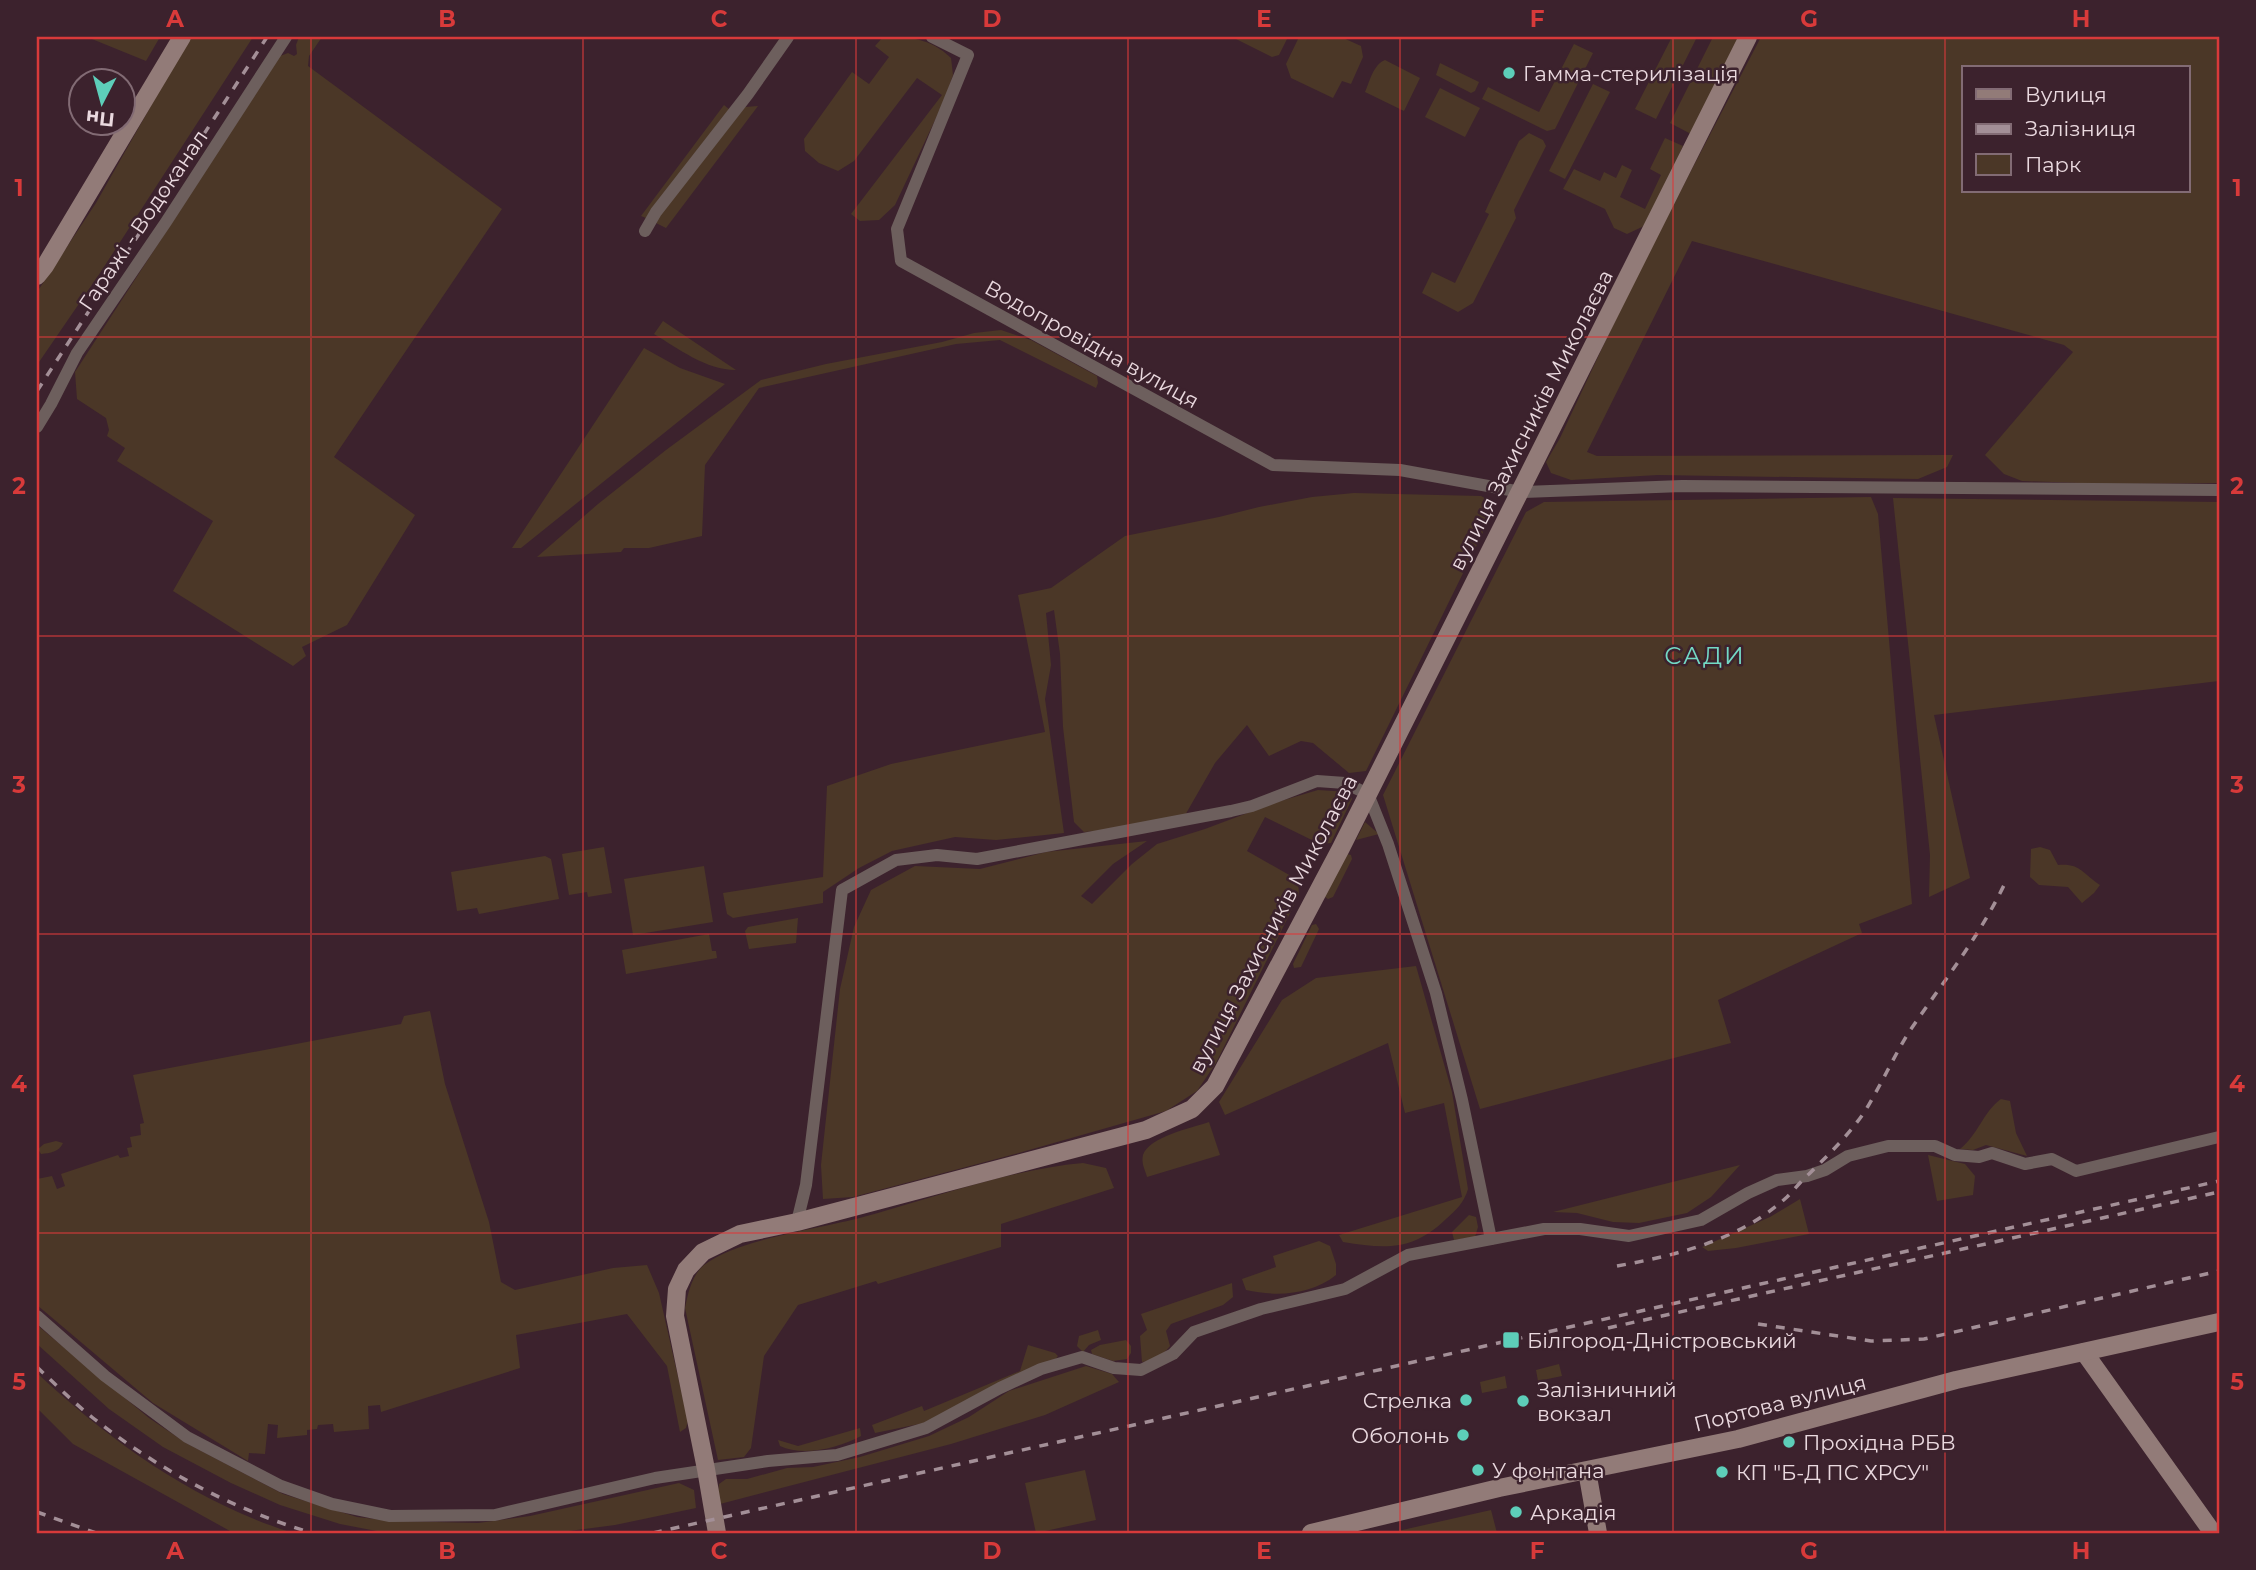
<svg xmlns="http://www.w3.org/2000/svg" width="2256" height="1570" font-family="Montserrat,sans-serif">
<rect width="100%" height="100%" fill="#3c222d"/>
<g fill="#4b3727" fill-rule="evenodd">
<path d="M87 37H160L146 61Z"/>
<path d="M190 37H253L100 273 37 365V292L96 203Z"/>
<path d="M299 37H322L309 56 308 66 502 209 334 457 415 515 347 625 302 647 306 656 293 666 173 591 213 521 117 461 125 448 107 436 109 430 106 418 77 399 75 372 280 56 288 53 294 56 297 54 296 45Z"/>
<path d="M883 37C911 37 930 38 951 58L953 75 944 101 895 205 879 220 860 221 851 214 942 95 917 78 854 161 838 171 819 163 805 151 804 139 852 72 869 84 889 57 875 46Z"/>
<path d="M1232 37H1288L1279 55 1272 57Z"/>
<path d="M1299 37H1341L1361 46 1363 57 1351 84 1342 81 1333 98 1291 78 1286 64Z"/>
<path d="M1672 37H1697L1656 119 1635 109Z"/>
<path d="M1713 37H1739L1691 134 1670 123Z"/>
<path d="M1761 37H2219V483L2107 484 2022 481 2004 474 1985 455 2073 352 2064 345 1692 241 1587 452 1597 456 1953 455 1947 467 1918 479 1658 475 1571 480 1551 473 1546 462 1560 438 1635 278ZM1964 68H2188V191H1964Z"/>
<path d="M1574 44 1593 53 1555 129 1547 131 1482 99 1488 87 1539 112Z"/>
<path d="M1385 60 1420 78 1404 111 1365 92C1370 81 1373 65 1385 60Z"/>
<path d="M1440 63 1479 82 1475 91 1471 93 1436 75Z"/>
<path d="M1593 84 1610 92 1565 179 1549 171Z"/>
<path d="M1440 88 1480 108 1465 137 1425 117Z"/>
<path d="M724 105 730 110 646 218 641 216Z"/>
<path d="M758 106 666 228 656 223 657 218 745 107Z"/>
<path d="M1529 133 1543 140 1546 146 1514 210 1516 218 1473 303 1458 312 1422 293 1432 272 1455 283 1489 214 1485 212 1489 203 1519 141Z"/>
<path d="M1665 138 1683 146 1650 219 1642 227 1627 234 1614 228 1605 209 1563 189 1574 169 1600 181 1604 172 1616 178 1622 165 1632 170 1620 197 1645 209 1661 175 1650 169Z"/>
<path d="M663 321 736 370C706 370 679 349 654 334Z"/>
<path d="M1001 330 1031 340 1097 376 1098 383 1096 388 1000 340 956 344 759 388 705 465 702 536 649 548H624L621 552 537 557 598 504 666 450 761 380 826 364 942 342 974 333Z"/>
<path d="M644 348 680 368 725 384 521 548H512Z"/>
<path d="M1354 493 1481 496 1492 502 1494 510 1366 771 1349 773 1313 743 1301 741 1269 756 1247 725 1215 763 1180 824 1084 832 1074 822 1063 727 1060 654 1054 610 1046 613 1051 665 1045 699 1064 833 996 840 955 837 892 851 859 868 823 892V903L733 918 727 914 723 893 823 877 827 786 891 764 1045 732 1018 595 1051 588 1125 536 1219 517 1259 507 1312 497Z"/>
<path d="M1871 497 1878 514 1912 904 1859 924 1862 933 1718 1000 1731 1043 1480 1109 1383 795 1526 512 1544 502Z"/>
<path d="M1893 498 2219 502V681L1934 715 1970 878 1929 897 1930 855Z"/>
<path d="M1318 790 1349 792 1352 799 1331 843 1320 844 1265 817 1247 851 1298 880 1299 895 1216 1063 1197 1091 1166 1111 1015 1154 853 1197 823 1199 821 1165 840 989 854 927 871 890 915 866 980 869 1046 852 1147 841 1113 864 1081 896 1092 904 1132 864 1157 844 1205 829 1274 803Z"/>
<path d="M1365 822 1379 834 1356 840Z"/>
<path d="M604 847 612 893 588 897 587 892 569 895 562 854Z"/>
<path d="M2040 847 2050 850 2058 865C2080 863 2082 873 2100 885L2094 893 2082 903 2068 887 2039 885 2030 877 2031 849Z"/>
<path d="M1347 854 1351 855 1352 859 1333 897 1328 899 1325 897V894Z"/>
<path d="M545 856 551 859 559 899 479 914 477 908 457 911 451 872Z"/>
<path d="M704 866 713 922 633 935 624 879Z"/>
<path d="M798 918 796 943 749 949 745 931 748 927Z"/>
<path d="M1316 924 1319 929 1301 967 1294 968 1293 964 1312 925Z"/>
<path d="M709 934 712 951H716L717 958 626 974 622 950Z"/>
<path d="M1416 966 1452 1092 1468 1189C1464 1203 1456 1210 1446 1219 1413 1251 1386 1249 1343 1242L1339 1235 1462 1197 1444 1103 1405 1113 1388 1043 1225 1115 1219 1102 1282 1000 1316 978Z"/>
<path d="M430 1011 445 1084 489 1222 501 1282 515 1290 613 1268 647 1265 659 1293 688 1421 686 1428 680 1432 667 1366 627 1314 516 1335 520 1368 381 1412 380 1405 368 1406 369 1429 334 1432 333 1424 318 1425 317 1429 307 1430V1435L277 1438 278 1425 268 1424 265 1454 249 1453 248 1461 153 1403 37 1305V1179L52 1176 57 1189 65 1186 61 1174 118 1155 120 1158 129 1156 127 1148 132 1147 130 1137 141 1135 140 1124 144 1123 133 1075 401 1024 404 1016Z"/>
<path d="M2001 1099 2010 1101 2016 1133 2027 1156 1986 1145 1973 1150 1960 1149C1978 1135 1983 1112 2001 1099Z"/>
<path d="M1209 1122 1220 1155 1147 1177C1145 1170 1141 1163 1143 1155 1149 1137 1191 1128 1209 1122Z"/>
<path d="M56 1141 63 1143C59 1152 50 1153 41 1154L38 1149 44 1144Z"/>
<path d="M1928 1155 1965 1164 1975 1176 1973 1195 1937 1201Z"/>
<path d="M1083 1163 1106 1168 1114 1188 1001 1224V1247L878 1284 876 1281 798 1305 764 1356 751 1448 744 1457 718 1460 685 1308C688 1293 692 1275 704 1265 737 1240 815 1229 856 1219 931 1199 1006 1170 1083 1163Z"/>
<path d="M1740 1165 1711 1197 1687 1213 1639 1223 1613 1222 1577 1213 1553 1212Z"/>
<path d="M1800 1199 1809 1234 1736 1248 1708 1251 1702 1247 1770 1217Z"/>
<path d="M1469 1215 1476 1217 1478 1227 1475 1237 1454 1240 1452 1232Z"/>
<path d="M1319 1241 1330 1246 1336 1264V1275C1311 1295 1277 1297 1246 1290L1242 1279 1276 1267 1273 1256Z"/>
<path d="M1232 1283 1233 1297 1223 1305 1171 1324 1166 1331 1170 1346C1163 1355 1154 1361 1142 1362L1140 1336 1147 1330 1141 1314Z"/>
<path d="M37 1325 149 1418 186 1443 283 1494 357 1517 394 1521 478 1523 530 1516 679 1483 694 1490 696 1508 615 1525 554 1533H387L340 1524 280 1505 231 1483 163 1447 109 1409 37 1344Z"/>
<path d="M1098 1330 1101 1340 1089 1345 1083 1352 1077 1346 1079 1336Z"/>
<path d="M1126 1340 1131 1346V1353L1127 1359 1113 1361 1092 1354 1091 1350 1100 1345Z"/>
<path d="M1028 1345 1055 1353 1058 1356 1054 1361 924 1423 875 1433 872 1425 922 1406 924 1411 1020 1371Z"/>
<path d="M1559 1364 1562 1376 1538 1381 1536 1370Z"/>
<path d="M1086 1366 1112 1374 1119 1382 1045 1415 951 1444 720 1504 717 1497 719 1484 726 1479H747L787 1468 813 1467 860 1457 929 1436 969 1417 1009 1391Z"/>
<path d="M37 1373C111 1442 195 1502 293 1533H230V1531L73 1444 37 1408Z"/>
<path d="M1505 1376 1507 1388 1482 1393 1480 1382Z"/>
<path d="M860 1428 861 1436C839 1448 803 1457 780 1446L778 1440 798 1446Z"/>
<path d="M1085 1470 1096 1520 1036 1533 1025 1483Z"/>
<path d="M1491 1510 1497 1533H1389Z"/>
</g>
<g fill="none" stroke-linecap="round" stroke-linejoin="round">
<g stroke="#6d5f5d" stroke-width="12">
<path d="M932 37 968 55 897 229 901 261 1273 465 1400 470 1521 492 1682 486 2219 490"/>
<path d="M645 231 656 212 748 94 788 37"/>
<path d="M37 427 51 404 77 353 166 222 286 37"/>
<path d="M797 1222 806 1185 842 890 896 860 937 855 977 859 1231 811 1252 806 1317 781 1345 783 1368 794 1388 844 1436 993 1462 1100 1491 1239"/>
<path d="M37 1316 105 1376 187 1437 281 1486 332 1504 390 1516 495 1515 655 1478 768 1461 837 1455 926 1428 1000 1388 1041 1369 1082 1357 1114 1368 1141 1370 1173 1354 1194 1332 1261 1309 1345 1289 1408 1255 1544 1229H1580L1629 1236 1701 1220 1748 1193 1777 1180 1807 1176 1825 1170 1848 1156 1888 1146H1935L1955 1155 1979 1157 1992 1153 2025 1164 2052 1159 2076 1171 2219 1137"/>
</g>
<g stroke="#927b78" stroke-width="18">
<path d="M37 276 45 266 182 37"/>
<path d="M2084 1352 2213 1533"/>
<path d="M1587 1471 1598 1533"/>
<path d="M717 1533 706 1469 675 1316 677 1289 686 1270 703 1252 740 1234 797 1222 1146 1130 1192 1109 1215 1086 1341 848 1748 37"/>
<path d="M1311 1533 1499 1488 1738 1439 1956 1380 2219 1322"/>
</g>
<g stroke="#a38f97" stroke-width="3.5" stroke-dasharray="9 9" stroke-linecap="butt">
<path d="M37 391 267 37"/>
<path d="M1617 1266C1678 1255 1740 1240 1787 1197 1794 1190 1801 1181 1809 1174 1829 1154 1849 1135 1865 1111 1881 1085 1893 1058 1909 1032 1943 982 1980 936 2006 881"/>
<path d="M1758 1324 1871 1341 1924 1339 2219 1271"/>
<path d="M1608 1328 2219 1192"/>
<path d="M37 1367C55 1384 73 1402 93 1418 159 1470 232 1509 312 1533"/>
<path d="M37 1512 96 1533"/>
<path d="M653 1533 2219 1181"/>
</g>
</g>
<path fill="none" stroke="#d83a3a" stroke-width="2" stroke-opacity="0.55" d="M311 37V1533M583 37V1533M856 37V1533M1128 37V1533M1400 37V1533M1673 37V1533M1945 37V1533M37 337H2219M37 636H2219M37 934H2219M37 1233H2219"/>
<g fill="#5dceb9" stroke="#3c222d" stroke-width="2.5">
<circle cx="1509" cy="73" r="7"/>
<rect x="1502" y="1331" width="18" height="18" rx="3.5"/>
<circle cx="1466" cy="1400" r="7"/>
<circle cx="1523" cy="1401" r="7"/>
<circle cx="1463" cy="1435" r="7"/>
<circle cx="1789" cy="1442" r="7"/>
<circle cx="1478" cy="1470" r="7"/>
<circle cx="1722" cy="1472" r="7"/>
<circle cx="1516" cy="1512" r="7"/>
</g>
<g text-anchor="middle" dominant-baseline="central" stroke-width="5" stroke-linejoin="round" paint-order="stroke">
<g font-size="21" fill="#ead9df" stroke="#3c222d" text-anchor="start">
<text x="1523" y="73">Гамма-стерилізація</text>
<text x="1527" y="1340">Білгород-Дністровський</text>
<text x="1537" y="1389">Залізничний<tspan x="1537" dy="24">вокзал</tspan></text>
<text x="1452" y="1400" text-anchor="end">Стрелка</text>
<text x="1449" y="1435" text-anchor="end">Оболонь</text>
<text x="1803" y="1442">Прохідна РБВ</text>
<text x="1492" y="1470">У фонтана</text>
<text x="1736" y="1472">КП "Б-Д ПС ХРСУ"</text>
<text x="1530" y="1512">Аркадія</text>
</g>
<g font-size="21" fill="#ead9df" stroke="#3c222d">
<text transform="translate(143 220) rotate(-56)">Гаражі - Водоканал</text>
<text transform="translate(1092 344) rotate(29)">Водопровідна вулиця</text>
<text transform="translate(1531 420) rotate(-63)">вулиця Захисників Миколаєва</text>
<text transform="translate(1273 924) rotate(-62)">вулиця Захисників Миколаєва</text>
<text transform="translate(1780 1403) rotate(-14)">Портова вулиця</text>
</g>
<g font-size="24" letter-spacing="2" fill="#73d9c5" stroke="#3c222d">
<text x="1705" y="655">САДИ</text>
</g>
</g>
<rect width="2256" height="1570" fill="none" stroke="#3c222d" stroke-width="77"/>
<rect x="1962" y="66" width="228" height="126" fill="#3c222d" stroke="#826b74" stroke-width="2"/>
<rect x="1976" y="89" width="35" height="10" fill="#927b78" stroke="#826b74" stroke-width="2"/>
<text x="2025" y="102" font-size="21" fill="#ead9df">Вулиця</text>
<rect x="1976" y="124" width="35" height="10" fill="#a38f97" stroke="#826b74" stroke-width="2"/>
<text x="2025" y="136" font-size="21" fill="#ead9df">Залізниця</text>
<rect x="1976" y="154" width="35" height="21" fill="#4b3727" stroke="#826b74" stroke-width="2"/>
<text x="2025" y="172" font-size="21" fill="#ead9df">Парк</text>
<g transform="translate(102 102) rotate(186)"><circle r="33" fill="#3c222d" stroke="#826b74" stroke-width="2"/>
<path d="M0-5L12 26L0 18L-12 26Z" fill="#5dceb9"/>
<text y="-10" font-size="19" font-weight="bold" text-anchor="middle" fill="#ead9df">Пн</text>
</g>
<rect x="38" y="38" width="2180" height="1494" fill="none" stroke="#d83a3a" stroke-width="2.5"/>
<g font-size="23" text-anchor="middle" font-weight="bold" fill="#d83a3a">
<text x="175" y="27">A</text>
<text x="447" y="27">B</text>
<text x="719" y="27">C</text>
<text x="992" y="27">D</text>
<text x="1264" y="27">E</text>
<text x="1537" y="27">F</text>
<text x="1809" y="27">G</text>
<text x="2081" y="27">H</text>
<text x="19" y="196">1</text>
<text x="2237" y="196">1</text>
<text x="19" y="494">2</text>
<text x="2237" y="494">2</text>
<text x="19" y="793">3</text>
<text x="2237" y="793">3</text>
<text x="19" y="1092">4</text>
<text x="2237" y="1092">4</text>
<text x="19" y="1390">5</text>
<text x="2237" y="1390">5</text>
<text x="175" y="1559">A</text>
<text x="447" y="1559">B</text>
<text x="719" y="1559">C</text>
<text x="992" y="1559">D</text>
<text x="1264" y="1559">E</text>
<text x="1537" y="1559">F</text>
<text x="1809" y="1559">G</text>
<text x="2081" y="1559">H</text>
</g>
</svg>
